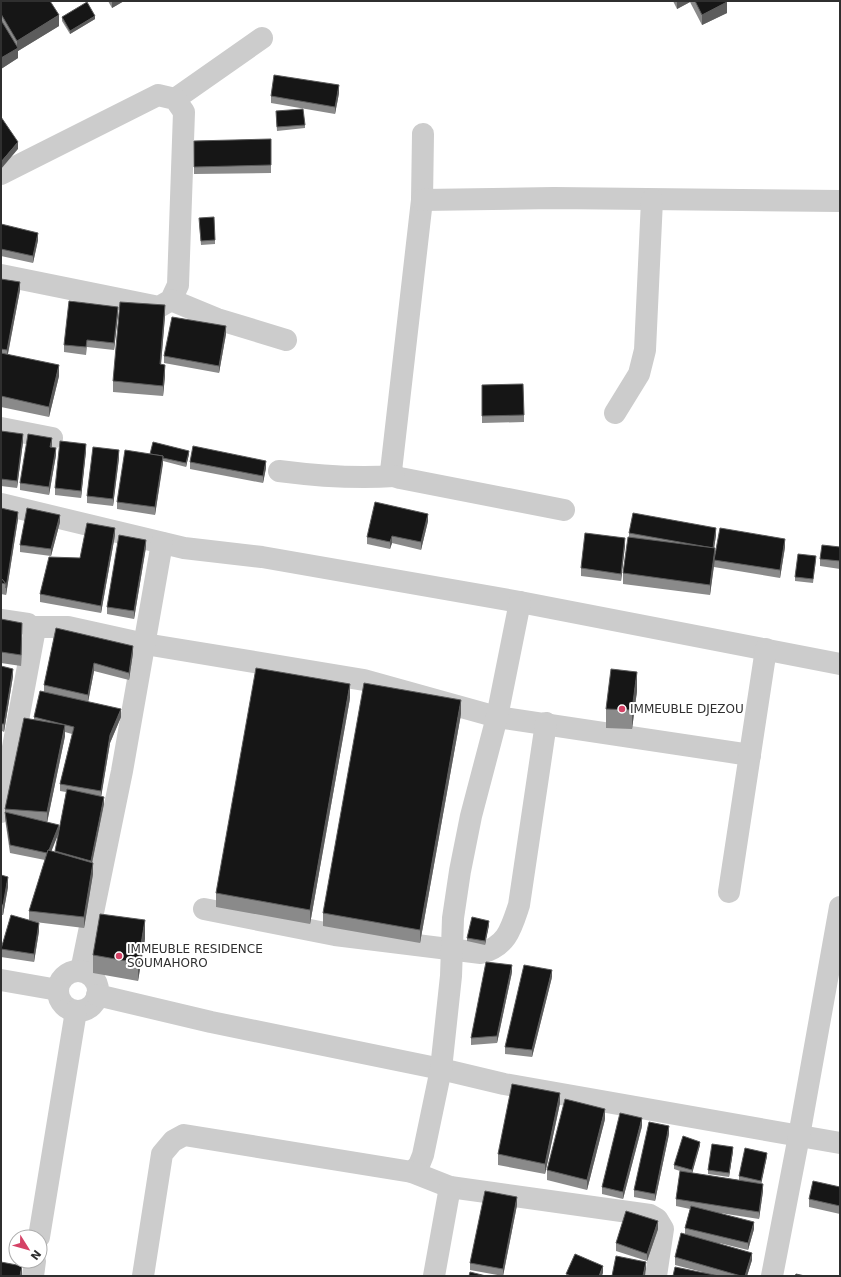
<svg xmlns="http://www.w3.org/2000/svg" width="841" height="1277" font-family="'DejaVu Sans',sans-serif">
<rect width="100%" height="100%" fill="#fff"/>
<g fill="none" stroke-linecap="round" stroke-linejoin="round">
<g stroke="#ccc" stroke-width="22">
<path d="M175 99 262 38"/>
<path d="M423 134 422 200 391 471 394 476 400 478 564 510"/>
<path d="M1 174 158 95 175 99 184 112 178 285 171 300 159 307 1 275"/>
<path d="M422 200 554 198 840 201"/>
<path d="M171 300 217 319 286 340"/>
<path d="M615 413 639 374 645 350 652 200"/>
<path d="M1 428 52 438"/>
<path d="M279 471C318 476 355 479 394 476"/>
<path d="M1 504 184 548 262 557 520 602 840 664"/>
<path d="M1 620 28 624 34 630V634L1 812"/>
<path d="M32 627H68L145 644 364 680 497 717 750 755"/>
<path d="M729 892 766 649"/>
<path d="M204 909 335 935 481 953C507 946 511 929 519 905L546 723"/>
<path d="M81 971 122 771 162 543"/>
<circle cx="78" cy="991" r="20"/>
<path d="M1 980 58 990"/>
<path d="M97 995 211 1022 441 1069 504 1084 840 1143"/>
<path d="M412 1172 419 1165 423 1155 441 1069 451 976 453 918 460 871 471 816 497 717 520 602"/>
<path d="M39 1237 76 1011"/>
<path d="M33 1276 35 1261"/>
<path d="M143 1276 162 1154 173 1141 184 1135 412 1172 450 1187 650 1215 657 1219 663 1229 656 1276"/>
<path d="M434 1276 450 1187"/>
<path d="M772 1276 799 1136 840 907"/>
</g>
</g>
<g fill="#8a8a8a" fill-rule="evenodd">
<path d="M1 1 59 26 18 51V58L1 69Z"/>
<path d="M108 1H124L112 8Z"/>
<path d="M673 1H726L727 13 702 25 690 2 677 9Z"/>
<path d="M62 17 95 19 70 34 62 21Z"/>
<path d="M339 93 335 114 271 103V96Z"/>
<path d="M276 115 305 125V128L277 131Z"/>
<path d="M271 139V173L194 174V141Z"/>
<path d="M199 222 215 240V244L201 245Z"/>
<path d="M1 224 38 240 33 263 1 256Z"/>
<path d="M1 279 20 290 8 354 59 376 49 417 1 407Z"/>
<path d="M118 314 114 350 87 347 86 355 64 352V345Z"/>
<path d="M165 316 161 365 165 376 163 396 113 392V381Z"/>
<path d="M226 334 219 373 164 363V356Z"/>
<path d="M482 385 524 415V422L482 423Z"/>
<path d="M1 431 23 442 17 488 1 486Z"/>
<path d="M52 445V447L56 455 49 495 20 490V483Z"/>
<path d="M86 451 81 498 55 495V488Z"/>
<path d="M150 454H189L186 467 163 461 155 515 117 509V502Z"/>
<path d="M119 458 113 506 87 503V496Z"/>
<path d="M190 462 266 468 263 483 190 469Z"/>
<path d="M1 508 18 519 6 595 1 594Z"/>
<path d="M428 521 421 550 392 543 390 549 367 544V537Z"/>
<path d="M60 522 51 556 20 552V545Z"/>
<path d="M629 533 716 535 714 548 715 556 785 547 780 578 714 567V563L710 595 623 584V573L629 537Z"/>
<path d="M115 535 101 613 40 602V594L80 558Z"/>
<path d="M625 545 621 581 581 576V568Z"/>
<path d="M146 547 134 619 107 614V607Z"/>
<path d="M840 547V569L820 566V559Z"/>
<path d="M816 560 813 583 795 581V577Z"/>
<path d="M1 619 22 634 21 666 1 663Z"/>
<path d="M56 628 133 653 129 680 94 671 88 702 121 717 110 743 101 796 104 804 92 863 93 874 84 928 35 922 39 931 34 962 1 957V948L29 920V911L45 860 10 853 5 819V809L34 719V717L44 691V685ZM65 732 72 734 60 784V791L66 792 59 832 47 822 65 736ZM59 832 55 852 51 851Z"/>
<path d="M1 666 13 676 4 732 2 731 1 743Z"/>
<path d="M637 691 632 729 606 728V709Z"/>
<path d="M350 698 310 924 216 907V893Z"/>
<path d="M461 714 420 943 323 926V913Z"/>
<path d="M1 875 8 887 3 915H1Z"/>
<path d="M489 925 485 945 467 941V938Z"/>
<path d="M145 939 138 981 93 973V955Z"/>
<path d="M512 972 497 1043 471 1045V1038Z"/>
<path d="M552 977 532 1057 505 1054V1047Z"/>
<path d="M560 1103 545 1174 498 1165V1154Z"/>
<path d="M605 1119 587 1190 547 1180V1170Z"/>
<path d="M642 1126 623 1199 602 1194V1187Z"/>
<path d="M669 1134 655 1201 634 1197V1190Z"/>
<path d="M700 1145 692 1173 739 1180V1176L767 1156 761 1183 763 1191 759 1219 720 1213 754 1229 748 1250 719 1243 752 1260 747 1276H673L702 1272 675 1265V1257L685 1234V1228L690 1209 676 1206V1199L680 1171 674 1169V1165Z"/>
<path d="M733 1151 729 1177 708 1174V1170Z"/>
<path d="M840 1187V1214L809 1207V1199Z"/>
<path d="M517 1205 503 1276 470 1270V1263Z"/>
<path d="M658 1229 647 1261 616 1251V1243Z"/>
</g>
<g fill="#5c5c5c">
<path d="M112 1H124L112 8Z"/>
<path d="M677 1H690V2L677 9Z"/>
<path d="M727 2V13L702 25V15Z"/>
<path d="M59 15V26L18 51V58L1 69V58L17 48V41Z"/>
<path d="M95 16V19L70 34V31Z"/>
<path d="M339 85V93L335 114V107Z"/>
<path d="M18 142V149L1 169V162Z"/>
<path d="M38 233V240L33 263V256Z"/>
<path d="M20 282V290L7 358V350Z"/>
<path d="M165 305V316L160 375V364Z"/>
<path d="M118 307V314L114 350V343Z"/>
<path d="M226 326V334L219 373V366Z"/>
<path d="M59 365V376L49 417V407Z"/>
<path d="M165 365V376L163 396V386Z"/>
<path d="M23 434V442L17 488V481Z"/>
<path d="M52 438V445L50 454V447Z"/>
<path d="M86 444V451L81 498V491Z"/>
<path d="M56 448V455L49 495V487Z"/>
<path d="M119 450V458L113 506V499Z"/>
<path d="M189 451V454L186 467V463Z"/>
<path d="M163 456V464L155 515V507Z"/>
<path d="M266 461V468L263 483V476Z"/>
<path d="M18 512V519L6 595V588Z"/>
<path d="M428 514V521L421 550V542Z"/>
<path d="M60 515V522L51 556V549Z"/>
<path d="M115 528V535L101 613V606Z"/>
<path d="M716 528V535L713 556V548Z"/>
<path d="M392 536V543L390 549V542Z"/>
<path d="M625 538V545L621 581V574Z"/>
<path d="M785 539V547L780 578V570Z"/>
<path d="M146 540V547L134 619V611Z"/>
<path d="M715 548V559L710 595V585Z"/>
<path d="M22 623V634L21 666V655Z"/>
<path d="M133 646V653L129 680V673Z"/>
<path d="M94 663V671L88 702V695Z"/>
<path d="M13 669V676L4 732V724Z"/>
<path d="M637 672V691L632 729V710Z"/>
<path d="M350 684V698L310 924V910Z"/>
<path d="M461 700V714L420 943V930Z"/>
<path d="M121 709V717L110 743 101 798V791L110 735Z"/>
<path d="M65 725V736L47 823V812Z"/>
<path d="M104 797V804L91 868V861Z"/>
<path d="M59 825V832L48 860V853Z"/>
<path d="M93 863V874L84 928V917Z"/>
<path d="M8 877V887L3 915V905Z"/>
<path d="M145 920V939L138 981V963Z"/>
<path d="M489 921V925L485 945V941Z"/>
<path d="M39 923V931L34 962V954Z"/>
<path d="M512 965V972L497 1043V1036Z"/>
<path d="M552 970V977L532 1057V1050Z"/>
<path d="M560 1093V1103L545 1174V1164Z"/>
<path d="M605 1109V1119L587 1190V1180Z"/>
<path d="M642 1118V1126L623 1199V1192Z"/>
<path d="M669 1126V1134L655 1201V1194Z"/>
<path d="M700 1142V1145L692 1174V1170Z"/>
<path d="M733 1147V1151L729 1177V1173Z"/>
<path d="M767 1153V1156L761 1185V1181Z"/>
<path d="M763 1184V1191L759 1219V1212Z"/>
<path d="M517 1197V1205L503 1276V1269Z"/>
<path d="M658 1221V1229L647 1261V1254Z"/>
<path d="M754 1222V1229L748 1250V1243Z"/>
<path d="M752 1253V1260L747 1276H745Z"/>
<path d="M646 1262V1269L645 1276H643Z"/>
<path d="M22 1266V1276H20Z"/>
<path d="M603 1266V1273L602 1276H599Z"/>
</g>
<g fill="#161616" stroke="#5c5c5c">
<path d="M1 1H50L59 15 17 41 1 14Z"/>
<path d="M695 1H726L727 2 702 15Z"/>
<path d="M87 2 95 16 70 31 62 17Z"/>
<path d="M1 20 18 48 1 58Z"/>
<path d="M274 75 339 85 335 107 271 96Z"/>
<path d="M303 109 305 125 277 127 276 111Z"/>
<path d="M1 117 18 142 1 162Z"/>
<path d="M271 139V165L194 167V141Z"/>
<path d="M214 217 215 240 201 241 199 218Z"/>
<path d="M1 224 38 233 33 256 1 249Z"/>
<path d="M1 279 20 282 7 350 1 349Z"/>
<path d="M69 301 118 307 114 343 87 340 86 347 64 345Z"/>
<path d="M120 302 165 305 160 364 165 365 163 386 113 381Z"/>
<path d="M172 317 226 326 219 366 164 356Z"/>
<path d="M1 353 59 365 49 407 1 396Z"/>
<path d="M523 384 524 415 482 416V385Z"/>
<path d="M1 431 23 434 17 481 1 479Z"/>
<path d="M28 434 52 438 50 447 56 448 49 487 20 483Z"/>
<path d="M60 441 86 444 81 491 55 488Z"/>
<path d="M153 442 189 451 186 463 163 458V456L150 454Z"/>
<path d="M193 446 266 461 263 476 190 462Z"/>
<path d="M93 447 119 450 113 499 87 496Z"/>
<path d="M125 450 163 456 155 507 117 502Z"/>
<path d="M375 502 428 514 421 542 392 536 390 542 367 537Z"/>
<path d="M1 508 18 512 6 588V584L1 578Z"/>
<path d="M27 508 60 515 51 549 20 545Z"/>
<path d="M633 513 716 528 713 548 629 533Z"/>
<path d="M87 523 115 528 101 606 40 594 49 557 80 558Z"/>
<path d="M720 528 785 539 780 570 714 560Z"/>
<path d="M585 533 625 538 621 574 581 568Z"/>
<path d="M119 535 146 540 134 611 107 607Z"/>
<path d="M628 537 715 548 710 585 623 573Z"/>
<path d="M822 545 840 547V561L820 559Z"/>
<path d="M798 554 816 556 813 579 795 577Z"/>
<path d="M1 578 6 584 1 583Z"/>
<path d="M1 619 22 623 21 655 1 652Z"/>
<path d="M56 628 133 646 129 673 94 663 88 695 44 685Z"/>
<path d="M1 666 13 669 4 724H1Z"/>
<path d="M256 668 350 684 310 910 216 893Z"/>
<path d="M611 669 637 672 632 710 606 709Z"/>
<path d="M364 683 461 700 420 930 323 913Z"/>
<path d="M40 691 121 709 110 735 101 791 60 784 74 727 34 717Z"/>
<path d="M24 718 65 725 47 812 5 809Z"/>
<path d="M67 789 104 797 91 861 55 851Z"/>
<path d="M5 812 59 825 49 850H48L47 853 10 845Z"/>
<path d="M48 850 93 863 84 917 29 911Z"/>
<path d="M1 875 8 877 3 905 1 904Z"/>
<path d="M100 914 145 920 138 963 93 955Z"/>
<path d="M11 915 39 923 34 954 1 949Z"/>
<path d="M472 917 489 921 485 941 467 938Z"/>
<path d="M486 962 512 965 497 1036 471 1038Z"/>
<path d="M524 965 552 970 532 1050 505 1047Z"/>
<path d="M512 1084 560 1093 545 1164 498 1154Z"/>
<path d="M565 1099 605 1109 587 1180 547 1170Z"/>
<path d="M620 1113 642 1118 623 1192 602 1187Z"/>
<path d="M649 1122 669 1126 655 1194 634 1190Z"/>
<path d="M683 1136 700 1142 692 1170 674 1165Z"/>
<path d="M712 1144 733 1147 729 1173 708 1170Z"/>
<path d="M745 1148 767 1153 761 1181 739 1176Z"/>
<path d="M680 1171 763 1184 759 1212 676 1199Z"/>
<path d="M813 1181 840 1187V1206L809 1199Z"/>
<path d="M485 1191 517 1197 503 1269 470 1263Z"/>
<path d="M691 1206 754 1222 748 1243 685 1228Z"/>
<path d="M626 1211 658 1221 647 1254 616 1243Z"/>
<path d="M681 1233 752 1253 745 1276H741L675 1257Z"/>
<path d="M575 1254 603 1266 599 1276H571L566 1274Z"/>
<path d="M616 1256 646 1262 643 1276H612Z"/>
<path d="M1 1262 22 1266 20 1276H1Z"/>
<path d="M675 1267 719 1276H673Z"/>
<path d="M470 1272 486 1276H469Z"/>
<path d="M796 1274 805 1276H795Z"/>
</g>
<g fill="#d54266" stroke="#fff" stroke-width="1.5">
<circle cx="622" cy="709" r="4"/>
<circle cx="119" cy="956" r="4"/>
</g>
<g text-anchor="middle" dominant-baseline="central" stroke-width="4" stroke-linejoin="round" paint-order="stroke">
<g font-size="12" fill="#2f2f2f" stroke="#fff" text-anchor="start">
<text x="630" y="709">IMMEUBLE DJEZOU</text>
<text x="127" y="949">IMMEUBLE RESIDENCE<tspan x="127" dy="14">SOUMAHORO</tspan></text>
</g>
</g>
<rect width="841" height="1277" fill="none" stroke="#2f2f2f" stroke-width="4"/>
<g transform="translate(28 1249) rotate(127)"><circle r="19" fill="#ffffff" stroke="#acacac"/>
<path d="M0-3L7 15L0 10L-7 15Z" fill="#d54266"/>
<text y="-6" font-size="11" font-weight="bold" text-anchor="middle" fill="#2f2f2f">N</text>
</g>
</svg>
